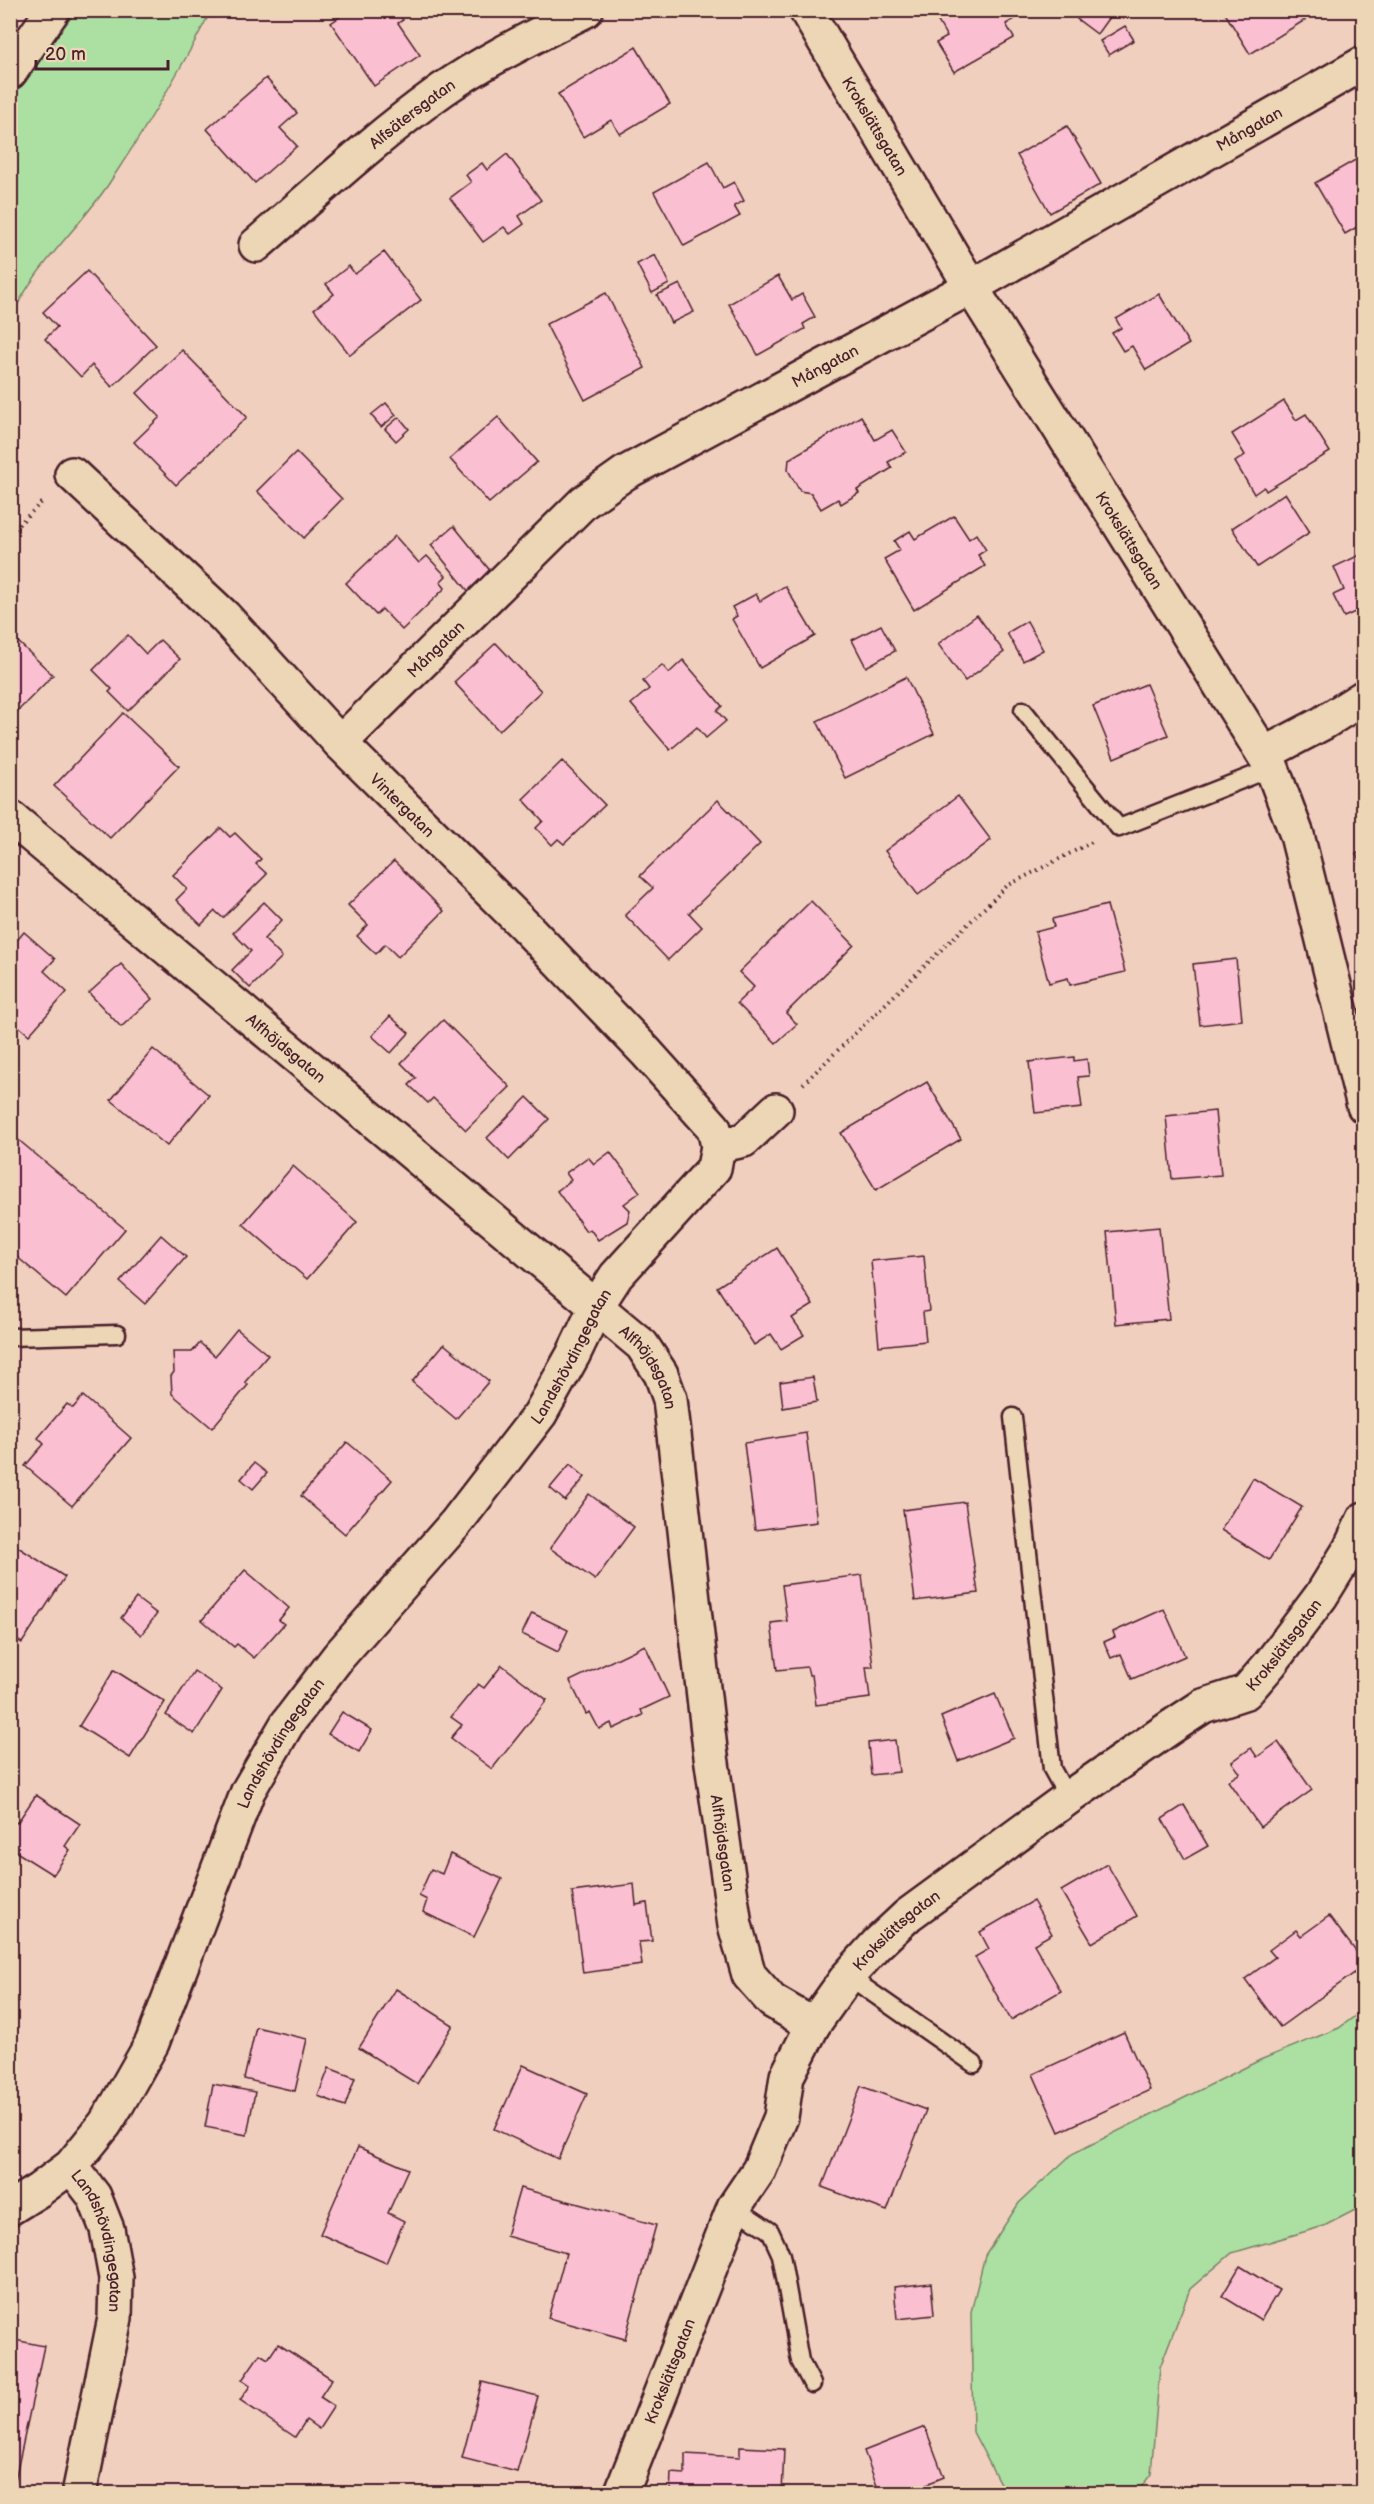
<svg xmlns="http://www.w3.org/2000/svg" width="1374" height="2504" font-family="'Balsamiq Sans',sans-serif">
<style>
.green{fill:#abe0a2;stroke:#7a8066;stroke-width:1.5}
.building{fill:#fac0d2;stroke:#4a1f2b;stroke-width:1.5}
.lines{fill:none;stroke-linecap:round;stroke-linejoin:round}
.service-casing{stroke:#4a1f2b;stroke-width:21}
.minor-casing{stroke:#4a1f2b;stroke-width:38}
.path{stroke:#4a1f2b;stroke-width:4;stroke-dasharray:1.5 4.5;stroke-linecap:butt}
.service{stroke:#ecd6b5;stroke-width:16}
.minor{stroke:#ecd6b5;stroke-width:33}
.labels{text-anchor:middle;stroke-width:6;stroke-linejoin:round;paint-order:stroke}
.street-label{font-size:16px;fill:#4a1f2b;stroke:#ecd6b5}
</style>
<rect width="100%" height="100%" fill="#f0cfbe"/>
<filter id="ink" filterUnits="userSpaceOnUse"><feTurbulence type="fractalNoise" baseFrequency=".0167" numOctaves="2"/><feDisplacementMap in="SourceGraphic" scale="12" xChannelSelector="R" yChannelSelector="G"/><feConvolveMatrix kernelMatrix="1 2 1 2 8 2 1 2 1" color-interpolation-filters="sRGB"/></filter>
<g filter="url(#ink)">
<g class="green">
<path d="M 76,11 L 211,11 C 181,69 145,130 108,185 C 77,231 32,268 11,319 L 10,97 Z"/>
<path d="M 1363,2010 L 1363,2206 L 1324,2226 L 1232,2253 L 1190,2289 L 1160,2367 L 1151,2474 L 1137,2493 L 1005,2493 L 973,2432 L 971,2312 L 985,2255 L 1019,2203 L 1072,2154 L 1260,2060 L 1339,2028 Z"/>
</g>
<g class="building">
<path d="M 350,10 L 397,10 L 403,20 L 398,23 L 420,55 L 374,86 L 331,23 Z"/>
<path d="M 1023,10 L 1025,13 L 1006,24 L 1014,38 L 954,72 L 936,43 L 947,37 L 932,11 Z"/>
<path d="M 1083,10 L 1109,10 L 1112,13 L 1097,34 L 1077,19 Z"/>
<path d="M 1223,10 L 1298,10 L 1305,20 L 1250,54 Z"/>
<path d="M 1125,26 L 1134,40 L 1109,55 L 1100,41 Z"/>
<path d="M 636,47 L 670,104 L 620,134 L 611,120 L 583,137 L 558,94 Z"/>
<path d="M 266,78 L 297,113 L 280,128 L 297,146 L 255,183 L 207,129 Z"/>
<path d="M 1067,126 L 1101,184 L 1050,213 L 1017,155 Z"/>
<path d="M 507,154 L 541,200 L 519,216 L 524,224 L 510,234 L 504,227 L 483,242 L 450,198 L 471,182 L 466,175 L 482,163 L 487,170 Z"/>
<path d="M 1364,155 L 1364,223 L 1345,234 L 1315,183 Z"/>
<path d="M 709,162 L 723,188 L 734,182 L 744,201 L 734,206 L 740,216 L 684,246 L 654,192 Z"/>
<path d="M 384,252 L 421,300 L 350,355 L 314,309 L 334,294 L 326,284 L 349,266 L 355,274 Z"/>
<path d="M 655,255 L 669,284 L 652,293 L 637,264 Z"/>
<path d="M 87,271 L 156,345 L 112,387 L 92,365 L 81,377 L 45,339 L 57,327 L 43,312 Z"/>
<path d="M 778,276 L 792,300 L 802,294 L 815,317 L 803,324 L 805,329 L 758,355 L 729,304 Z"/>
<path d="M 680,284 L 694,312 L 671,323 L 657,295 Z"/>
<path d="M 606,293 L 645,368 L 585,400 L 546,324 Z"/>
<path d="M 1159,294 L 1189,344 L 1146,370 L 1132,346 L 1123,351 L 1112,333 L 1121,328 L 1116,319 Z"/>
<path d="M 182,350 L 247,417 L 176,485 L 134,442 L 160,417 L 137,393 Z"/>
<path d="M 1284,401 L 1296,420 L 1306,414 L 1330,452 L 1266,491 L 1264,487 L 1254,494 L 1235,462 L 1245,455 L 1232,434 Z"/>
<path d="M 386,403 L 396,415 L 381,427 L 371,415 Z"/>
<path d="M 861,416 L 875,440 L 892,430 L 906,452 L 888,462 L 892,468 L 857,490 L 859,493 L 841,504 L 838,499 L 821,509 L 811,493 L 800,491 L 788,470 L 789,459 Z"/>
<path d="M 399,417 L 409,429 L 396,441 L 385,429 Z"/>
<path d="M 498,417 L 537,462 L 489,503 L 450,459 Z"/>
<path d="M 296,452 L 342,499 L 304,538 L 257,491 Z"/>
<path d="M 1285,493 L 1310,532 L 1257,567 L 1232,528 Z"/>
<path d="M 954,516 L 969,539 L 976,534 L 986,550 L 978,555 L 985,566 L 914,610 L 884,559 L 900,550 L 894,541 L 910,531 L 915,539 Z"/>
<path d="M 454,526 L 492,573 L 469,592 L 431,545 Z"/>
<path d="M 395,536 L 419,563 L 427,556 L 446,576 L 440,582 L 445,588 L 402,630 L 382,609 L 376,615 L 346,583 Z"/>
<path d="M 1364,553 L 1364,631 L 1355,612 L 1344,617 L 1333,595 L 1344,590 L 1334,567 Z"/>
<path d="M 785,586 L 815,636 L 760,668 L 732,619 L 737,616 L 732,607 L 756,594 L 760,601 Z"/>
<path d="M 977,615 L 1004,652 L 965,681 L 938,644 Z"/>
<path d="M 1027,621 L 1043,650 L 1023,661 L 1007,633 Z"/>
<path d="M 881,625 L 895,651 L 866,667 L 852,640 Z"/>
<path d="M 128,635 L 146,654 L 160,640 L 180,659 L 128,711 L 109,692 L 112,689 L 93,670 Z"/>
<path d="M 15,639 L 53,675 L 10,719 L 10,644 Z"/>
<path d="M 496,643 L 541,691 L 499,731 L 454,682 Z"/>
<path d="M 683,660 L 722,706 L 717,711 L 726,721 L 706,738 L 697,727 L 670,750 L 631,704 L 649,689 L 643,681 L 662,665 L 669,673 Z"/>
<path d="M 906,677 L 934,734 L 845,778 L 817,721 Z"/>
<path d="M 1146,684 L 1168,735 L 1114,758 L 1093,706 Z"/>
<path d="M 123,713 L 179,766 L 110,838 L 54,786 Z"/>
<path d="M 562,761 L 605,805 L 564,844 L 558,839 L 552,845 L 536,828 L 543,821 L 523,799 Z"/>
<path d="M 958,796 L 991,840 L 918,895 L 885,851 Z"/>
<path d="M 718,800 L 760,844 L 689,913 L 702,927 L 668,960 L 625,915 L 653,888 L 640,876 Z"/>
<path d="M 221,828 L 230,837 L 235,833 L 261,859 L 256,864 L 267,874 L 223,918 L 215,911 L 201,925 L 176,900 L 187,889 L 173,875 Z"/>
<path d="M 1364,850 L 1364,869 L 1356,854 Z"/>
<path d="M 394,861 L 444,911 L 398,957 L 385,944 L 376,954 L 357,936 L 368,925 L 348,905 Z"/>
<path d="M 811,901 L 854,945 L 786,1013 L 797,1024 L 776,1043 L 737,1003 L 754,987 L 739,972 Z"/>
<path d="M 264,902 L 282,920 L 264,939 L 282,957 L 250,988 L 232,970 L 251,951 L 233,933 Z"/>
<path d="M 1107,905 L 1125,972 L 1070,985 L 1068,978 L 1049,983 L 1035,932 L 1054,927 L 1052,919 Z"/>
<path d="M 24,932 L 55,959 L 44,971 L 67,992 L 29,1035 L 10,1019 L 10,943 L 13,945 Z"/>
<path d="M 1236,959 L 1242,1020 L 1200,1025 L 1193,964 Z"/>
<path d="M 121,964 L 152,999 L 121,1027 L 89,993 Z"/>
<path d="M 390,1016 L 409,1033 L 391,1053 L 372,1036 Z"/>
<path d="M 443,1020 L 510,1087 L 466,1130 L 433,1098 L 428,1103 L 409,1085 L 416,1078 L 401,1063 Z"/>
<path d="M 153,1049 L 209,1095 L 167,1146 L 111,1100 Z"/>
<path d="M 1074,1057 L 1074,1061 L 1087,1059 L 1089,1076 L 1078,1077 L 1082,1108 L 1035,1113 L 1029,1062 Z"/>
<path d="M 927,1082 L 961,1139 L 876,1190 L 841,1133 Z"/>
<path d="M 527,1097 L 549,1119 L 509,1160 L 487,1138 Z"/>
<path d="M 1215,1111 L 1221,1175 L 1172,1179 L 1166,1116 Z"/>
<path d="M 15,1137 L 125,1229 L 66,1298 L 10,1251 L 10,1142 Z"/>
<path d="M 610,1152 L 640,1192 L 624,1204 L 630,1210 L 627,1222 L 598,1240 L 590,1229 L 586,1231 L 557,1191 L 571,1180 L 566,1173 L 588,1157 L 594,1164 Z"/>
<path d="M 293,1166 L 357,1222 L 307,1279 L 243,1224 Z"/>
<path d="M 1159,1227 L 1169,1319 L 1116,1324 L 1107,1232 Z"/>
<path d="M 161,1235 L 186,1257 L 145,1304 L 120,1282 Z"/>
<path d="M 777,1248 L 813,1305 L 792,1318 L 804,1335 L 781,1349 L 771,1334 L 754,1345 L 717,1287 Z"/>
<path d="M 924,1256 L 929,1311 L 923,1312 L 926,1341 L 879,1346 L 871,1261 Z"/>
<path d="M 237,1329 L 268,1355 L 245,1382 L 248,1385 L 212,1428 L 172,1394 L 171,1376 L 174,1372 L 173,1352 L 192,1352 L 200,1343 L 215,1356 Z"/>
<path d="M 444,1344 L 489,1381 L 456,1419 L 412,1382 Z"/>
<path d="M 813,1377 L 817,1402 L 783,1408 L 780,1382 Z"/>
<path d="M 83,1396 L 131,1438 L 72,1506 L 25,1466 L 44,1444 L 38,1438 L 67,1404 L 73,1408 Z"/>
<path d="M 806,1433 L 817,1522 L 755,1530 L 744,1443 Z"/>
<path d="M 347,1442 L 392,1480 L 345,1534 L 301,1496 Z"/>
<path d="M 254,1463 L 267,1473 L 253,1489 L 241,1479 Z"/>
<path d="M 570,1464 L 585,1477 L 565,1501 L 550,1488 Z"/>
<path d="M 1253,1478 L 1302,1507 L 1269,1560 L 1221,1530 Z"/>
<path d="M 589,1494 L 634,1527 L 595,1580 L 550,1548 Z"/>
<path d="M 965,1502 L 978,1593 L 915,1601 L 903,1510 Z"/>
<path d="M 10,1542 L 65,1577 L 22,1643 L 10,1636 Z"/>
<path d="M 245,1570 L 289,1608 L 279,1620 L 284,1624 L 254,1658 L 237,1644 L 234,1647 L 202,1620 Z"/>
<path d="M 862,1575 L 873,1667 L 866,1667 L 870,1698 L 816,1705 L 812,1675 L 809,1675 L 807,1667 L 777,1670 L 771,1623 L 787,1621 L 782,1585 Z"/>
<path d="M 136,1598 L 157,1614 L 141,1635 L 121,1618 Z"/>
<path d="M 1164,1609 L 1185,1656 L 1132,1679 L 1121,1654 L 1111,1658 L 1104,1642 L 1115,1637 L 1113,1632 Z"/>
<path d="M 532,1613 L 568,1630 L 558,1652 L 522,1634 Z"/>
<path d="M 645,1645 L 669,1697 L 641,1710 L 643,1715 L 613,1729 L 611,1723 L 599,1729 L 590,1712 L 586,1714 L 570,1681 Z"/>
<path d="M 502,1665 L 547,1700 L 492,1769 L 451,1738 L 462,1725 L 451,1717 L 478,1684 L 484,1688 Z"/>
<path d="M 114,1670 L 165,1702 L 130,1758 L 79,1726 Z"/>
<path d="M 194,1671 L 222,1690 L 194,1734 L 166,1715 Z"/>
<path d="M 995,1694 L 1014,1738 L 958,1761 L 941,1717 Z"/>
<path d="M 342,1712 L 372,1730 L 359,1752 L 328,1734 Z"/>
<path d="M 895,1740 L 899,1772 L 871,1775 L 868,1743 Z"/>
<path d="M 1278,1742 L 1312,1790 L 1260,1827 L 1228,1781 L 1240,1773 L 1232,1762 L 1251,1748 L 1257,1757 Z"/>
<path d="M 36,1795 L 80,1824 L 65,1846 L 70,1850 L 53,1875 L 10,1848 L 10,1819 L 17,1823 Z"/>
<path d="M 1184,1805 L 1208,1846 L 1185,1859 L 1162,1819 Z"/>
<path d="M 450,1854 L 502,1879 L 474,1937 L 423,1912 L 427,1900 L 419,1896 L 431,1869 L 442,1874 Z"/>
<path d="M 1107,1864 L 1137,1916 L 1092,1943 L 1061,1891 Z"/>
<path d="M 634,1884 L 636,1905 L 647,1903 L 652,1941 L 639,1942 L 642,1965 L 583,1973 L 572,1892 Z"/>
<path d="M 1033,1901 L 1052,1934 L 1034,1944 L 1061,1991 L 1011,2020 L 975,1957 L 989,1949 L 980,1932 Z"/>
<path d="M 1329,1916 L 1364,1962 L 1364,1966 L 1280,2027 L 1245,1979 L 1275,1957 L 1269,1950 L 1296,1930 L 1301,1936 Z"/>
<path d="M 10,1936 L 16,1939 L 10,1949 Z"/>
<path d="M 396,1989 L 453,2025 L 417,2084 L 359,2048 Z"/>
<path d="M 256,2027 L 307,2039 L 295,2091 L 244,2079 Z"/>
<path d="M 1124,2032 L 1150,2090 L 1059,2132 L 1033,2074 Z"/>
<path d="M 523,2065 L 587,2094 L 558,2159 L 494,2129 Z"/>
<path d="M 329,2068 L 355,2078 L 345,2106 L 318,2096 Z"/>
<path d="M 213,2084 L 255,2092 L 247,2135 L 205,2127 Z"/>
<path d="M 861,2086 L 926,2110 L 887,2211 L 822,2187 Z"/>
<path d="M 358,2147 L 408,2169 L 388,2213 L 404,2221 L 386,2263 L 320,2234 Z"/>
<path d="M 520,2188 L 656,2225 L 625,2339 L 548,2318 L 566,2253 L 506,2236 Z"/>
<path d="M 1240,2266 L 1279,2290 L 1261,2320 L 1222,2296 Z"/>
<path d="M 931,2283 L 934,2315 L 897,2319 L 894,2287 Z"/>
<path d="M 10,2339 L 44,2346 L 12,2494 L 10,2494 Z"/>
<path d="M 278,2344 L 332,2379 L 320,2397 L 334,2406 L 319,2429 L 306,2420 L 295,2437 L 240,2400 L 250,2386 L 242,2380 L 260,2354 L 268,2359 Z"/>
<path d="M 482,2382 L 538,2396 L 517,2472 L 462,2458 Z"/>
<path d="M 925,2427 L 944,2477 L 902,2494 L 880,2494 L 864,2451 Z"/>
<path d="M 740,2447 L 784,2449 L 782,2494 L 670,2494 L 671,2473 L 685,2474 L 685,2454 L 740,2457 Z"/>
<path d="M 247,2487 L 276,2494 L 246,2494 Z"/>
</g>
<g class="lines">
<g class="service-casing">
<g id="service">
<path d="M 1023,710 L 1119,828 L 1272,768"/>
<path d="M 10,1337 L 117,1334"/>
<path d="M 1013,1417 L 1052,1769 L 1068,1798"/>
<path d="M 848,1976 L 974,2064"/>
<path d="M 734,2207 L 770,2231 L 781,2255 L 800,2361 L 812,2384"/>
</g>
</g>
<g class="minor-casing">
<g id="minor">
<path id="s1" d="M 806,10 L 971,287 L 1272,768 L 1297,835 L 1364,1106"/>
<path d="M 10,72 L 53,10"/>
<path id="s2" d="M 256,245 C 317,192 376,137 442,90 C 487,59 537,35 586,10"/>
<path id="s3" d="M 72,474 L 224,616 L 340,743 L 525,926 L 646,1052 L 714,1128 L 718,1146"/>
<path id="s4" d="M 340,743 L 584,502 L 625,473 L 971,287 L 1364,63"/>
<path d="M 1264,754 L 1323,723 L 1364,697"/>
<path id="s5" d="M 10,817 L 642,1345 L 661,1374 L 670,1399 L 710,1749 L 735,1925 L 749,1975 L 772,2001 L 813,2025"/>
<path id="s6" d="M 71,2166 L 94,2196 L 107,2229 L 116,2278 L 115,2318 L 79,2494"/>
<path id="s7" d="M 10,2208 L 39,2190 L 71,2166 L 105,2124 L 118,2103 L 152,2043 L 248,1791 L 287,1724 L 338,1657 L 455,1524 L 540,1414 L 573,1355 L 596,1307 L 616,1276 L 714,1168 L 718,1146 L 744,1140 L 776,1110"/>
<path id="s8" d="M 621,2494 L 734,2207 L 759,2170 L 781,2117 L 787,2076 L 813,2025 L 848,1976 L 877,1944 L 908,1915 L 1068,1798 L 1171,1727 L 1203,1706 L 1246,1692 L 1270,1664 L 1321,1596 L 1350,1549 L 1364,1519"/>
</g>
</g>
<g class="path">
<path d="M 10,533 L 43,501"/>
<path d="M 803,1084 L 1007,886 L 1092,842"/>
</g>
<use href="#service" class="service"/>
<use href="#minor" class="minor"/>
</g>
</g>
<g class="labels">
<g class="street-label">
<text dy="6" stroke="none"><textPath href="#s2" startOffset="204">Alfsätersgatan</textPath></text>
<text dy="6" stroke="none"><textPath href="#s1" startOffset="135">Krokslättsgatan</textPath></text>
<text dy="6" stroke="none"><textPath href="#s4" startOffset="1106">Mångatan</textPath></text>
<text dy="6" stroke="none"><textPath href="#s4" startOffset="620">Mångatan</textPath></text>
<text dy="6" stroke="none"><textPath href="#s1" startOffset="621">Krokslättsgatan</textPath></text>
<text dy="6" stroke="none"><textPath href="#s4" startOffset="134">Mångatan</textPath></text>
<text dy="6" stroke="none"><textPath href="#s3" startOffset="468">Vintergatan</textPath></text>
<text dy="6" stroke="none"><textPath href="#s5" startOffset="360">Alfhöjdsgatan</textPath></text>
<text dy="6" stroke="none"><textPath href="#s7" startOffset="1035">Landshövdingegatan</textPath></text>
<text dy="6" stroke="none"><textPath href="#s5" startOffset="846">Alfhöjdsgatan</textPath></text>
<text dy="6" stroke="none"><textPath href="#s8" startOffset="1122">Krokslättsgatan</textPath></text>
<text dy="6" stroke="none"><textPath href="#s7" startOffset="549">Landshövdingegatan</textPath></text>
<text dy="6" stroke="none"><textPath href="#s5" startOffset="1332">Alfhöjdsgatan</textPath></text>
<text dy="6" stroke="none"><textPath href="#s8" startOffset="636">Krokslättsgatan</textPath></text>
<text dy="6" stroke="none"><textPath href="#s6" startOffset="82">Landshövdingegatan</textPath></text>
<text dy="6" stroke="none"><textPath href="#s8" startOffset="132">Krokslättsgatan</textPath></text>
</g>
</g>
<rect width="1374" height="2504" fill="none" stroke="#ecd6b5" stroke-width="36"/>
<rect x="18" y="18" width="1338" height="2468" fill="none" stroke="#4a1f2b" stroke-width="2" filter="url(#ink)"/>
<path d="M36 60v9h132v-9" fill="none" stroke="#4a1f2b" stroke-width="3"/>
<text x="45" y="60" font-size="18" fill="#4a1f2b" stroke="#ecd6b5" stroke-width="4.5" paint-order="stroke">20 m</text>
</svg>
